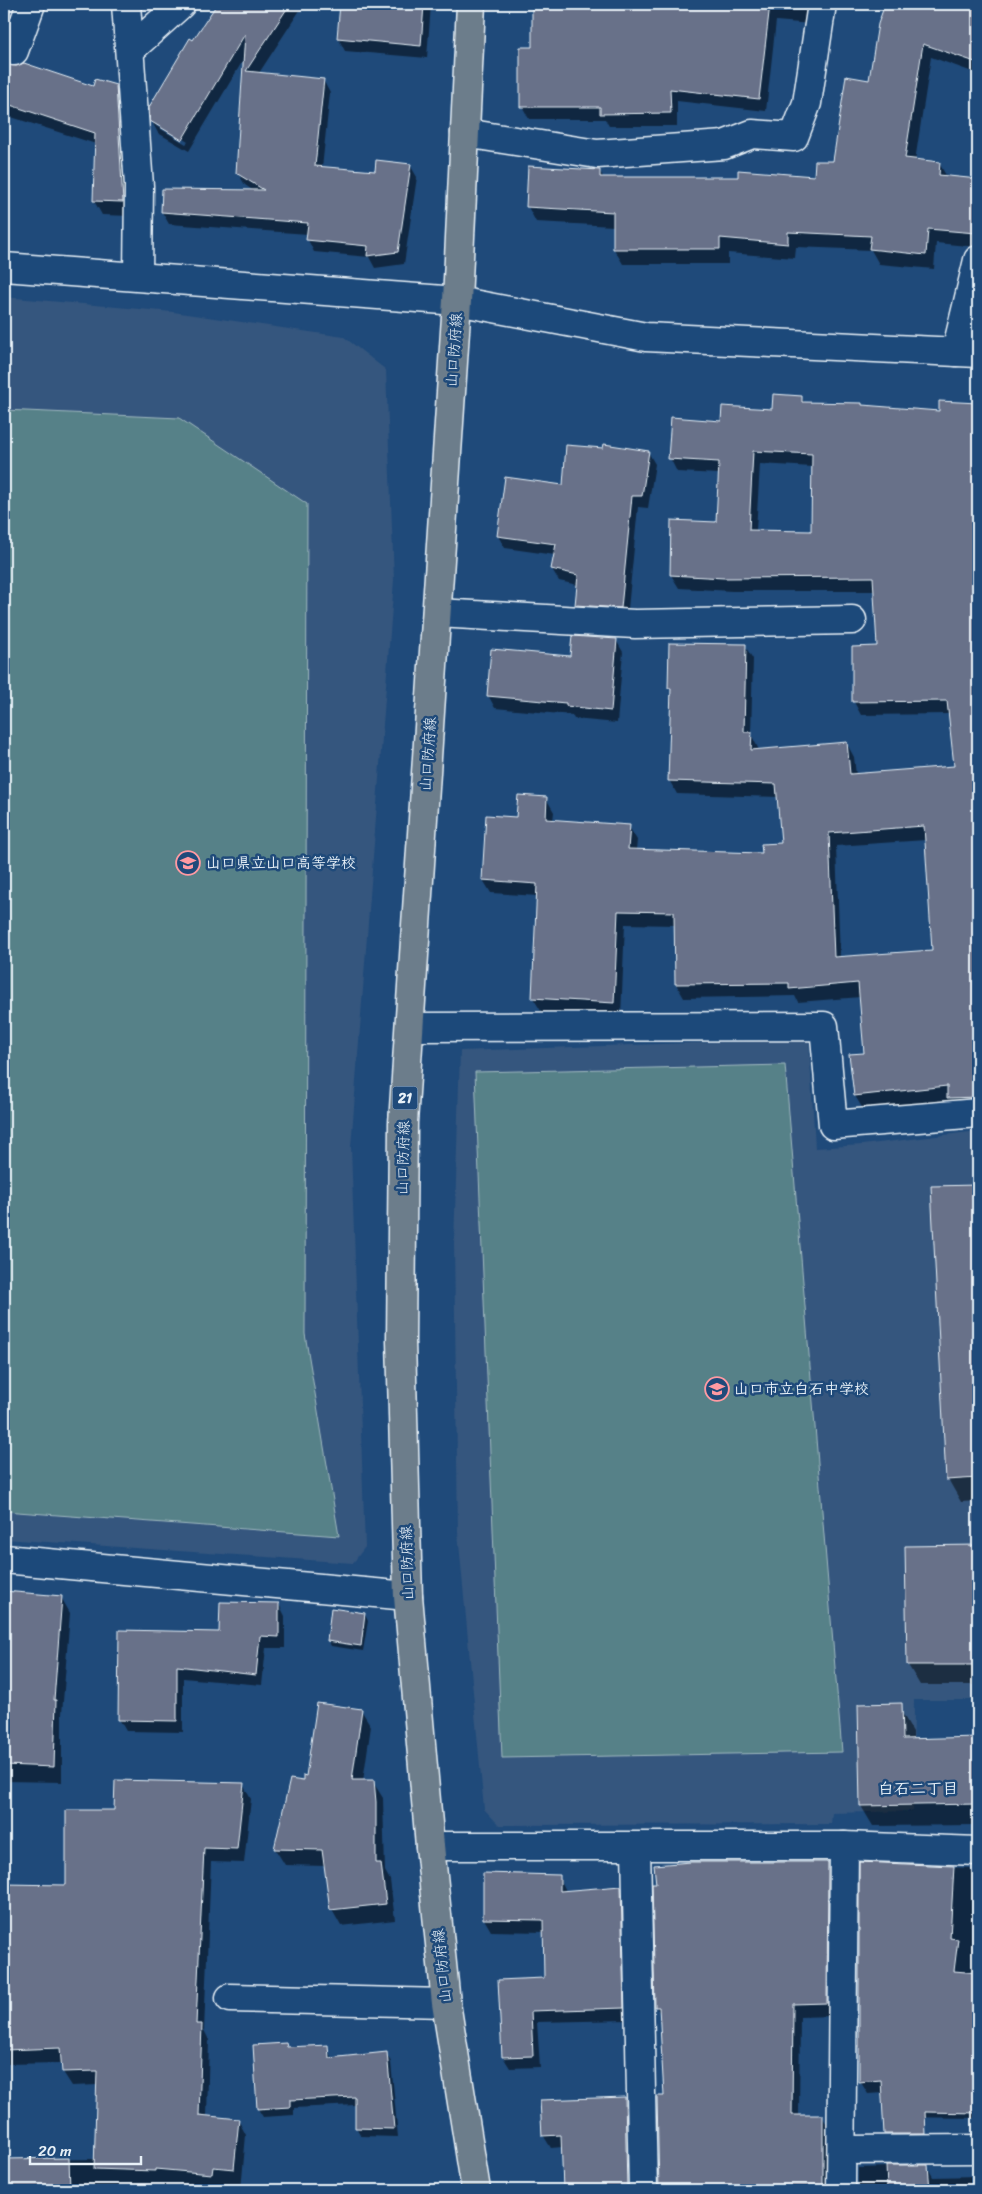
<svg xmlns="http://www.w3.org/2000/svg" width="982" height="2194" font-family="Sriracha,'Klee One',sans-serif">
<style>
.built{fill:#35567e}
.green{fill:#578188;stroke:#a0b9c0}
.shadow{fill:#0007;fill-rule:evenodd}
.building{fill:#687189;stroke:#e8f1f8;fill-rule:evenodd}
.lines{fill:none;stroke-linecap:round;stroke-linejoin:round}
.minor-casing{stroke:#e8f1f8;stroke-width:31}
.major-casing{stroke:#e8f1f8;stroke-width:31}
.minor{stroke:#1f4a7a;stroke-width:28}
.major{stroke:#6c7d8b;stroke-width:28}
.labels{text-anchor:middle;stroke-width:5;stroke-linejoin:round;paint-order:stroke}
.shield{fill:#1f4a7a;stroke:#acbfd2;stroke-width:1}
.shield-label{font-size:14px;font-weight:bold;fill:#e8f1f8}
.street-label{font-size:15px;fill:#e8f1f8;stroke:#1f4a7a}
.poi-label{font-size:15px;font-weight:bold;fill:#e8f1f8;stroke:#1f4a7a;text-anchor:start}
.neighbourhood-label{font-size:16px;font-weight:bold;fill:#e8f1f8;stroke:#1f4a7a}
</style>
<rect width="100%" height="100%" fill="#1f4a7a"/>
<filter id="ink" filterUnits="userSpaceOnUse"><feTurbulence type="fractalNoise" baseFrequency=".02" numOctaves="2"/><feDisplacementMap in="SourceGraphic" scale="10" xChannelSelector="R" yChannelSelector="G"/><feConvolveMatrix kernelMatrix="1 2 1 2 8 2 1 2 1" color-interpolation-filters="sRGB"/></filter>
<g filter="url(#ink)">
<g class="built">
<path d="M 4,297 L 173,312 L 344,337 L 386,370 L 394,580 L 351,1147 L 365,1547 L 353,1563 L 4,1539 Z"/>
<path d="M 809,1039 L 815,1148 L 862,1145 L 978,1131 L 978,1700 L 914,1700 L 913,1811 L 832,1813 L 831,1824 L 499,1825 L 484,1809 L 458,1533 L 454,1244 L 460,1051 Z"/>
</g>
<g class="green">
<path d="M 4,410 L 179,418 L 307,504 L 305,1334 L 339,1536 L 4,1511 Z"/>
<path d="M 785,1065 L 842,1752 L 502,1758 L 475,1072 Z"/>
</g>
<g class="shadow">
<path d="M 4,4 L 12,17 L 4,39 Z"/>
<path d="M 218,4 L 304,4 L 259,73 L 323,80 L 330,93 L 322,168 L 376,173 L 410,165 L 417,177 L 404,264 L 375,268 L 369,257 L 314,252 L 308,240 L 308,234 L 169,224 L 162,212 L 254,191 L 245,185 L 238,173 L 245,57 L 189,151 L 158,133 L 151,120 L 194,42 ZM 156,123 L 188,142 L 186,144 L 156,126 Z"/>
<path d="M 341,4 L 431,4 L 427,58 L 345,51 L 338,38 Z"/>
<path d="M 533,4 L 813,4 L 811,24 L 776,21 L 766,111 L 677,101 L 677,126 L 609,126 L 605,119 L 529,119 L 522,106 L 533,49 Z"/>
<path d="M 888,4 L 978,4 L 978,74 L 931,57 L 915,161 L 939,163 L 947,177 L 978,180 L 978,247 L 936,243 L 934,269 L 879,264 L 871,250 L 796,247 L 795,258 L 728,253 L 728,264 L 623,264 L 614,249 L 614,226 L 536,222 L 528,207 L 600,171 L 604,179 L 816,178 L 834,163 L 870,82 L 877,35 Z"/>
<path d="M 4,64 L 9,67 L 94,87 L 115,86 L 124,100 L 131,216 L 102,215 L 94,201 L 96,144 L 8,116 L 4,111 Z"/>
<path d="M 801,397 L 805,403 L 862,404 L 863,406 L 940,412 L 940,402 L 978,404 L 978,1110 L 956,1111 L 950,1100 L 863,1109 L 855,1096 L 866,1054 L 861,997 L 798,1002 L 795,996 L 684,998 L 676,984 L 675,925 L 625,924 L 621,1016 L 541,1011 L 533,998 L 538,896 L 491,893 L 483,880 L 517,818 L 546,798 L 554,812 L 553,821 L 629,827 L 637,840 L 636,851 L 763,854 L 782,844 L 779,797 L 677,794 L 669,780 L 672,691 L 670,688 L 745,646 L 753,659 L 751,734 L 759,750 L 847,744 L 854,757 L 856,775 L 955,768 L 950,714 L 861,715 L 854,702 L 879,648 L 875,591 L 732,591 L 679,588 L 671,575 L 717,523 L 720,474 L 677,472 L 670,458 L 722,422 L 773,410 ZM 760,464 L 813,467 L 812,532 L 756,531 ZM 926,840 L 933,951 L 840,958 L 836,846 Z"/>
<path d="M 648,452 L 655,464 L 648,508 L 638,507 L 627,619 L 583,617 L 576,605 L 578,585 L 559,581 L 552,569 L 555,555 L 505,548 L 498,536 L 565,486 Z"/>
<path d="M 616,640 L 623,652 L 617,723 L 574,719 L 572,715 L 495,708 L 488,695 Z"/>
<path d="M 978,1186 L 978,1501 L 961,1502 L 948,1479 L 932,1188 Z"/>
<path d="M 907,1547 L 978,1547 L 978,1685 L 920,1685 L 908,1665 Z"/>
<path d="M 4,1592 L 61,1597 L 70,1613 L 62,1714 L 62,1782 L 4,1781 Z"/>
<path d="M 279,1604 L 285,1616 L 285,1648 L 266,1648 L 262,1685 L 183,1678 L 183,1732 L 126,1731 L 119,1719 L 120,1631 L 221,1633 Z"/>
<path d="M 365,1615 L 368,1621 L 363,1651 L 331,1646 L 328,1640 Z"/>
<path d="M 361,1710 L 371,1726 L 363,1781 L 373,1782 L 383,1798 L 385,1871 L 390,1880 L 395,1920 L 341,1926 L 332,1910 L 326,1866 L 285,1865 L 275,1849 L 304,1782 Z"/>
<path d="M 901,1711 L 913,1732 L 913,1740 L 978,1738 L 978,1825 L 873,1826 L 861,1806 Z"/>
<path d="M 243,1785 L 251,1799 L 244,1863 L 211,1862 L 204,2030 L 209,2040 L 207,2117 L 238,2120 L 246,2135 L 241,2190 L 4,2190 L 4,2160 L 95,2159 L 98,2085 L 72,2086 L 63,2072 L 63,2063 L 4,2064 L 4,1885 L 67,1886 L 115,1812 Z"/>
<path d="M 828,1863 L 835,1876 L 834,2016 L 800,2017 L 799,2116 L 822,2116 L 830,2130 L 830,2190 L 660,2190 L 658,2097 L 666,2097 L 661,2015 L 656,2007 L 654,1886 Z"/>
<path d="M 861,1864 L 970,1868 L 974,1876 L 978,1876 L 978,2118 L 891,2117 L 883,2093 L 868,2094 L 860,2081 Z"/>
<path d="M 559,1876 L 566,1891 L 620,1888 L 627,1900 L 630,2020 L 537,2022 L 540,2067 L 510,2068 L 503,2057 L 545,1979 L 545,1932 L 491,1931 L 484,1919 Z"/>
<path d="M 286,2044 L 288,2049 L 327,2047 L 332,2059 L 386,2053 L 391,2062 L 398,2137 L 361,2136 L 356,2127 L 356,2105 L 294,2108 L 294,2115 L 263,2117 L 258,2109 Z"/>
<path d="M 625,2098 L 632,2111 L 634,2190 L 565,2190 L 562,2147 L 551,2148 L 543,2135 Z"/>
<path d="M 927,2166 L 933,2177 L 978,2176 L 978,2190 L 858,2190 L 858,2168 Z"/>
</g>
<g class="building">
<path d="M 217,4 L 290,4 L 246,71 L 324,79 L 315,166 L 375,171 L 376,160 L 411,164 L 398,252 L 367,256 L 368,246 L 306,240 L 308,223 L 161,212 L 162,189 L 264,190 L 236,173 L 245,34 L 182,140 L 150,121 L 149,107 L 190,38 L 193,40 Z"/>
<path d="M 340,4 L 424,4 L 421,46 L 337,38 Z"/>
<path d="M 532,4 L 770,4 L 759,99 L 670,89 L 671,113 L 600,114 L 600,107 L 520,107 L 520,47 L 532,47 Z"/>
<path d="M 885,4 L 978,4 L 978,63 L 923,44 L 905,158 L 940,162 L 939,175 L 978,179 L 976,233 L 928,229 L 926,255 L 869,249 L 871,236 L 788,232 L 788,244 L 720,238 L 720,249 L 613,249 L 613,212 L 526,207 L 528,166 L 600,170 L 600,177 L 738,177 L 738,170 L 814,176 L 815,161 L 833,161 L 846,76 L 869,80 L 878,24 Z"/>
<path d="M 4,62 L 16,66 L 24,63 L 93,86 L 95,79 L 116,85 L 123,202 L 93,201 L 95,133 L 4,103 Z"/>
<path d="M 773,394 L 802,396 L 802,402 L 862,403 L 862,405 L 939,411 L 939,401 L 978,403 L 978,1097 L 947,1098 L 947,1086 L 854,1096 L 849,1054 L 864,1053 L 858,983 L 789,989 L 789,983 L 675,984 L 674,912 L 618,911 L 614,1003 L 532,998 L 537,884 L 482,880 L 486,815 L 516,817 L 518,795 L 547,797 L 546,819 L 630,825 L 628,849 L 762,853 L 761,844 L 781,843 L 776,784 L 668,781 L 671,688 L 668,688 L 669,643 L 746,644 L 744,732 L 752,732 L 751,750 L 847,742 L 850,774 L 954,766 L 947,701 L 852,702 L 852,647 L 877,646 L 873,577 L 724,578 L 670,575 L 671,520 L 716,522 L 719,462 L 668,459 L 671,417 L 721,421 L 722,406 L 772,409 ZM 753,451 L 812,454 L 811,531 L 749,530 ZM 924,826 L 932,950 L 834,957 L 829,833 Z"/>
<path d="M 604,444 L 649,451 L 642,496 L 632,496 L 621,608 L 575,605 L 578,575 L 551,569 L 556,544 L 497,536 L 505,477 L 563,485 L 566,445 L 603,448 Z"/>
<path d="M 572,636 L 617,639 L 611,711 L 566,706 L 566,703 L 487,696 L 491,649 L 570,656 Z"/>
<path d="M 978,1185 L 978,1478 L 946,1480 L 931,1186 Z"/>
<path d="M 978,1545 L 978,1665 L 907,1665 L 905,1546 Z"/>
<path d="M 4,1591 L 62,1596 L 54,1700 L 56,1700 L 54,1767 L 4,1765 Z"/>
<path d="M 220,1602 L 279,1603 L 279,1637 L 260,1636 L 256,1675 L 177,1666 L 177,1721 L 118,1720 L 119,1630 L 219,1632 Z"/>
<path d="M 331,1608 L 365,1613 L 361,1646 L 327,1641 Z"/>
<path d="M 317,1703 L 362,1709 L 352,1780 L 374,1780 L 376,1802 L 376,1863 L 381,1863 L 386,1904 L 330,1910 L 322,1850 L 274,1849 L 290,1779 L 303,1781 L 303,1775 L 306,1776 Z"/>
<path d="M 902,1703 L 903,1739 L 978,1737 L 978,1804 L 860,1806 L 858,1704 Z"/>
<path d="M 115,1780 L 244,1783 L 237,1849 L 204,1848 L 196,2024 L 202,2024 L 199,2115 L 239,2119 L 234,2169 L 213,2167 L 212,2174 L 155,2169 L 155,2171 L 94,2169 L 97,2071 L 62,2072 L 60,2048 L 4,2050 L 4,1884 L 66,1885 L 66,1810 L 114,1810 Z"/>
<path d="M 691,1862 L 828,1862 L 827,2003 L 793,2004 L 792,2115 L 823,2115 L 823,2186 L 659,2190 L 657,2096 L 664,2096 L 659,2007 L 655,2007 L 652,1884 L 656,1884 L 654,1865 Z"/>
<path d="M 859,1862 L 954,1866 L 950,1938 L 958,1939 L 954,1971 L 978,1973 L 978,2113 L 925,2112 L 926,2134 L 884,2134 L 881,2080 L 859,2082 Z"/>
<path d="M 483,1873 L 560,1875 L 560,1891 L 621,1886 L 624,2008 L 531,2011 L 533,2056 L 502,2057 L 498,1980 L 544,1978 L 543,1920 L 483,1919 Z"/>
<path d="M 286,2043 L 287,2047 L 328,2045 L 329,2058 L 387,2052 L 394,2129 L 355,2128 L 355,2097 L 290,2100 L 290,2107 L 257,2109 L 253,2045 Z"/>
<path d="M 625,2097 L 627,2190 L 563,2190 L 561,2135 L 542,2136 L 540,2100 Z"/>
<path d="M 69,2158 L 70,2190 L 4,2190 L 4,2159 Z"/>
<path d="M 886,2165 L 928,2165 L 930,2190 L 887,2190 Z"/>
</g>
<g class="lines">
<g class="minor-casing">
<g id="minor">
<path d="M 126,4 L 139,186 L 138,276"/>
<path d="M 131,49 L 181,4"/>
<path d="M 14,51 L 31,4"/>
<path d="M 465,133 L 597,154 L 724,145 L 752,134 L 794,137 L 807,103 L 822,4"/>
<path d="M 4,267 L 457,301 L 646,337 L 978,353"/>
<path d="M 956,352 L 978,260"/>
<path d="M 437,613 L 635,624 L 852,620"/>
<path d="M 410,1027 L 824,1026 L 833,1125 L 978,1113"/>
<path d="M 4,1559 L 408,1596"/>
<path d="M 430,1846 L 844,1846 L 978,1851"/>
<path d="M 636,1847 L 643,2190"/>
<path d="M 230,1998 L 446,2003"/>
<path d="M 843,2150 L 978,2149"/>
<path d="M 841,2190 L 844,1846"/>
</g>
</g>
<g class="major-casing">
<path id="major" d="M 471,4 L 457,301 L 403,1123 L 401,1341 L 408,1596 L 430,1846 L 446,2003 L 476,2190"/>
</g>
<use href="#minor" class="minor"/>
<use href="#major" class="major"/>
</g>
</g>
<defs>
<g id="school-ring" transform="scale(1.25)"><circle r="9.5" fill="#1f4a7a" stroke="#ff9aa2" stroke-width="1.5"/><path d="M0-5L7-2L0 1L-7-2ZM-4 1L0 2.5L4 1V4Q0 6-4 4Z" fill="#ff9aa2"/></g>
</defs>
<g fill-rule="evenodd">
<use href="#school-ring" x="188" y="863"/>
<use href="#school-ring" x="717" y="1389"/>
</g>
<g class="labels">
<rect class="shield" x="392.5" y="1086.5" width="25" height="23" rx="4"/>
<g class="shield-label">
<text x="405" y="1103">21</text>
</g>
<g class="street-label">
<text transform="translate(454 350) rotate(-86)" y="5">山口防府線</text>
<text transform="translate(428 754) rotate(-86)" y="5">山口防府線</text>
<text transform="translate(403 1158) rotate(-89)" y="5">山口防府線</text>
<text transform="translate(407 1563) rotate(-92)" y="5">山口防府線</text>
<text transform="translate(442 1966) rotate(-96)" y="5">山口防府線</text>
</g>
<g class="poi-label">
<text x="206" y="868">山口県立山口高等学校</text>
<text x="734" y="1394">山口市立白石中学校</text>
</g>
<g class="neighbourhood-label">
<text x="918" y="1794">白石二丁目</text>
</g>
</g>
<rect width="982" height="2194" fill="none" stroke="#1f4a7a" stroke-width="20"/>
<rect x="10" y="10" width="962" height="2174" fill="none" stroke="#e8f1f8" stroke-width="2" filter="url(#ink)"/>
<path d="M30 2156v8h111v-8" fill="none" stroke="#e8f1f8" stroke-width="2.5"/>
<text x="38" y="2156" font-size="15" fill="#e8f1f8" stroke="#1f4a7a" stroke-width="4" paint-order="stroke">20 m</text>
</svg>
